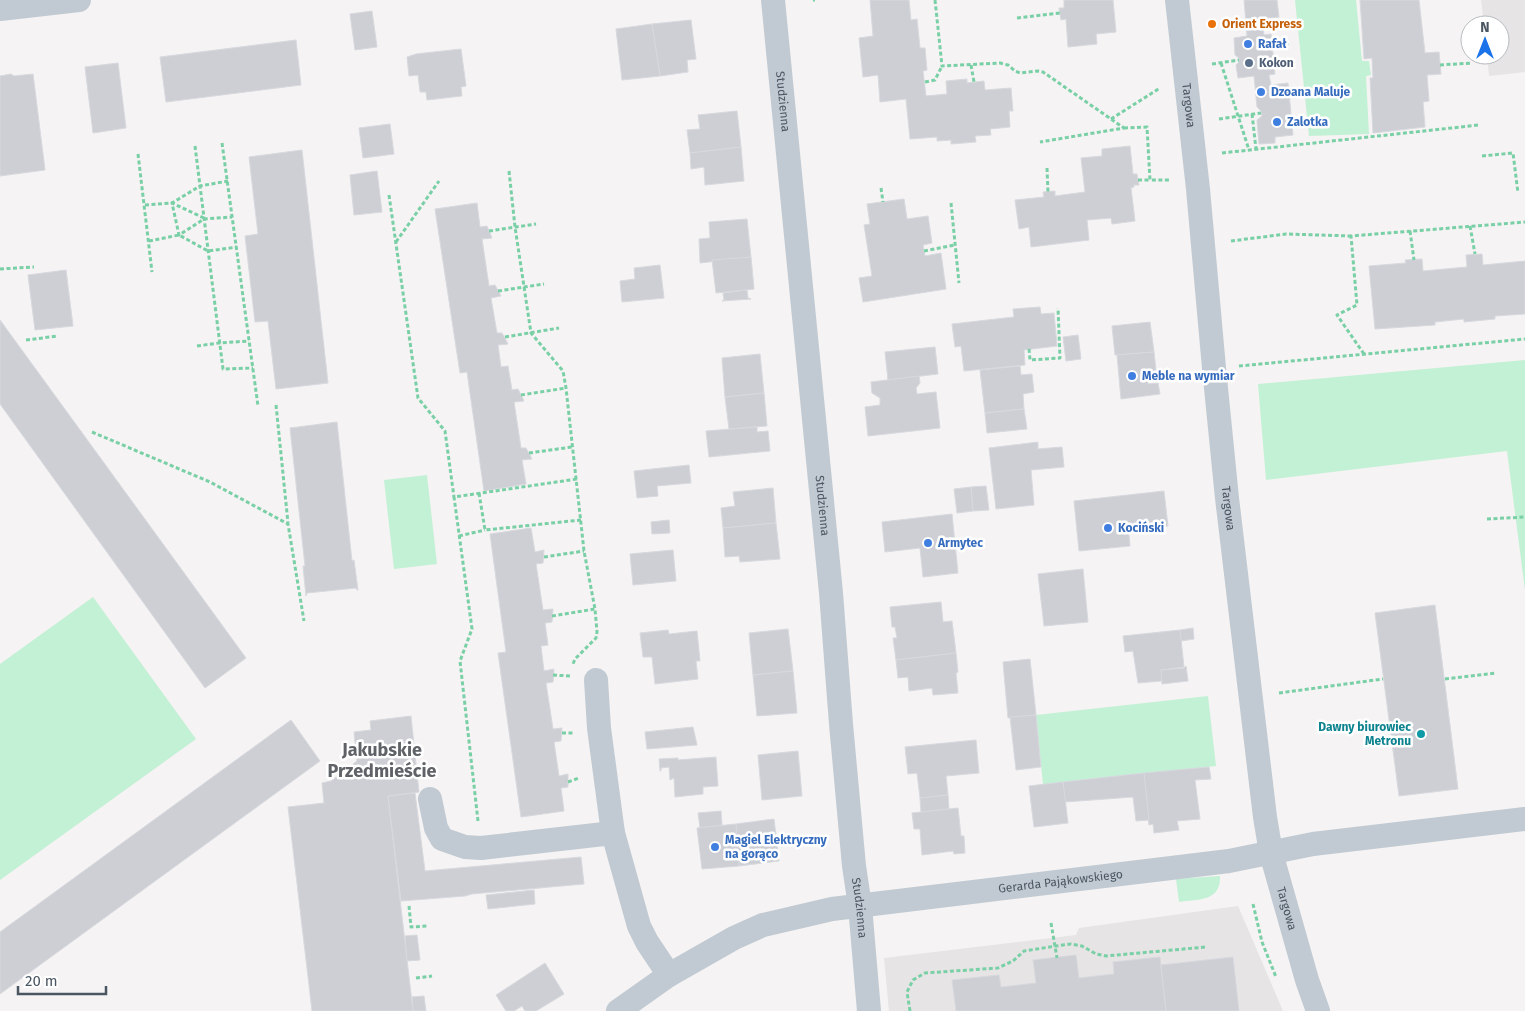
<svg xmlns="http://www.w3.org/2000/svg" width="1525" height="1011" font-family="'Fira Sans',sans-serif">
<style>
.education{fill:#e6e4e5}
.green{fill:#c3f1d5}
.building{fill:#cdcfd5;stroke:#d7d9de}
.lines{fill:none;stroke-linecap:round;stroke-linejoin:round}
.path{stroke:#7ad0a6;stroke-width:3;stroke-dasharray:4 2.5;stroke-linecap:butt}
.street{stroke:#c1cad2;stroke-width:24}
.food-dot{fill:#e8710a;stroke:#fff;stroke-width:2}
.shop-dot{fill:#3f7fe0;stroke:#fff;stroke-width:2}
.service-dot{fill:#5c6f8a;stroke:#fff;stroke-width:2}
.culture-dot{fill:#0f9aa8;stroke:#fff;stroke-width:2}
.labels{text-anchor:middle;stroke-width:5;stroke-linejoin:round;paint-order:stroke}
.food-label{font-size:12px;font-weight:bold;fill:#c56008;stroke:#fff;text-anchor:start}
.shop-label{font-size:12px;font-weight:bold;fill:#366cbe;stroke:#fff;text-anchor:start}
.service-label{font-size:12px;font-weight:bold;fill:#4e5e75;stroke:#fff;text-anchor:start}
.street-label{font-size:12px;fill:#4a5661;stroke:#fff}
.culture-label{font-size:12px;font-weight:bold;fill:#0d838f;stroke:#fff;text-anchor:end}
.district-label{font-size:18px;font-weight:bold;fill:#5f6368;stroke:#fff}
</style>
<rect width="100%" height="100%" fill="#f5f3f3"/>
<g class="education">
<path d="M 1481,0 L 1525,0 L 1525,72 L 1489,76 L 1487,55 L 1500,55 L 1500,25 L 1484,25 Z"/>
<path d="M 1238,906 L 1283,1011 L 889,1011 L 884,958 L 1076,935 L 1079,928 Z"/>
</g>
<g class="green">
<path d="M 1295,0 L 1356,0 L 1362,61 L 1369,61 L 1371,75 L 1366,76 L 1369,134 L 1309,136 Z"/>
<path d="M 1525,360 L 1525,590 L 1507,451 L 1266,480 L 1258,384 Z"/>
<path d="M 427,475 L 437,564 L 394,569 L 384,480 Z"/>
<path d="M 93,597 L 196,739 L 0,880 L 0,664 Z"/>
<path d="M 1208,696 L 1216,766 L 1043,785 L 1036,715 Z"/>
<path d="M 1220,876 C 1221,902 1198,899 1179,902 L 1176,879 Z"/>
</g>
<g class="building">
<path d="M 870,0 L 909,0 L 911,20 L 917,19 L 920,48 L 925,48 L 927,70 L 923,71 L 926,96 L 947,94 L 946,81 L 967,79 L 967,83 L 984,81 L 985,90 L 1011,88 L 1013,111 L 1009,111 L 1010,127 L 990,129 L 991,135 L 975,136 L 976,142 L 951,144 L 951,140 L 937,141 L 937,137 L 910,139 L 906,99 L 880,102 L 878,75 L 863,77 L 859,38 L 873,36 Z"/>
<path d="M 1064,0 L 1113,0 L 1116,32 L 1096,34 L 1097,44 L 1068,47 L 1066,19 L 1061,20 L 1059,8 L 1064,8 Z"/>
<path d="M 1244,0 L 1277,0 L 1279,17 L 1262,19 L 1264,35 L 1271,34 L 1275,74 L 1269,75 L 1271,85 L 1288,83 L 1293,135 L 1275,137 L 1275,143 L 1259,144 L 1257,120 L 1262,116 L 1261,111 L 1257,107 L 1254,76 L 1238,78 L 1236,65 L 1239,62 L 1239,58 L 1235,55 L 1234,38 L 1247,36 Z"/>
<path d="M 1360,0 L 1419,0 L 1425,53 L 1439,52 L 1441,74 L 1427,75 L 1429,101 L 1423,102 L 1425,127 L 1373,133 L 1370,78 L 1373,78 L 1372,58 L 1364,59 Z"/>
<path d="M 372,11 L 377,47 L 355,50 L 350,14 Z"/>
<path d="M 691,20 L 696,59 L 687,60 L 688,72 L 660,76 L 652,24 Z"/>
<path d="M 652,24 L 660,76 L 622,80 L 616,29 Z"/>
<path d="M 296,40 L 301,85 L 166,102 L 160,57 Z"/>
<path d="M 461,49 L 466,86 L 461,87 L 462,96 L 427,100 L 426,92 L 420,92 L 418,75 L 409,76 L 407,57 L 416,54 Z"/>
<path d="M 118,63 L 126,128 L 93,133 L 85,67 Z"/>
<path d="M 11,74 L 14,76 L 33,74 L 45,170 L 0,176 L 0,76 Z"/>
<path d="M 737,111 L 741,147 L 690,153 L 687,130 L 700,129 L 698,115 Z"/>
<path d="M 390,124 L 394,154 L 363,158 L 359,128 Z"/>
<path d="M 1130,146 L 1133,174 L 1137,174 L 1139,185 L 1134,185 L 1134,187 L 1131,188 L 1135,221 L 1112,224 L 1111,218 L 1087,220 L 1089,240 L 1031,247 L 1029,227 L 1019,229 L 1015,200 L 1044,197 L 1043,192 L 1055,191 L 1055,196 L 1085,192 L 1081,158 L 1102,156 L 1102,149 Z"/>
<path d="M 741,147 L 744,181 L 705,185 L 704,167 L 691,169 L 690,153 Z"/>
<path d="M 302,150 L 328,383 L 276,389 L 268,321 L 255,322 L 245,236 L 258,234 L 249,157 Z"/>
<path d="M 377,171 L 382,212 L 354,215 L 350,175 Z"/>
<path d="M 904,199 L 907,219 L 928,216 L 932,243 L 923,245 L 925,256 L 941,253 L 946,289 L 863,302 L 859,278 L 872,276 L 864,225 L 870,224 L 867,204 Z"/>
<path d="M 477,203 L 480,227 L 487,226 L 492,238 L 482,239 L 489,286 L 495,285 L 501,296 L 491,298 L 497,333 L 502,333 L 508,344 L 498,345 L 501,367 L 508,366 L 512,390 L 518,389 L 524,401 L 514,402 L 521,448 L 526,448 L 532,459 L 522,460 L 526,484 L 484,491 L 467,372 L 460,373 L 435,209 Z"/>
<path d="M 747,219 L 751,257 L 700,263 L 699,239 L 710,238 L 709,222 Z"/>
<path d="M 1482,254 L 1483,265 L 1525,261 L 1525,314 L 1495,316 L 1495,319 L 1464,322 L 1464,319 L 1435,322 L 1435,325 L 1375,329 L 1369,266 L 1406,263 L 1405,260 L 1422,259 L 1423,271 L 1467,267 L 1466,255 Z"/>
<path d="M 751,257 L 754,289 L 716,293 L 712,260 Z"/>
<path d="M 660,265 L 664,298 L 622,302 L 620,281 L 635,279 L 634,268 Z"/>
<path d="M 66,270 L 73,326 L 35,330 L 28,275 Z"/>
<path d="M 747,290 L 748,298 L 751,299 L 722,301 L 724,300 L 723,293 Z"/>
<path d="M 1040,307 L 1041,314 L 1054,313 L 1057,346 L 1024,350 L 1025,365 L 964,371 L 961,346 L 955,347 L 952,324 L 1014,317 L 1013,309 Z"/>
<path d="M 0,320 L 246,658 L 205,688 L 0,404 Z"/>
<path d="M 1150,322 L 1154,352 L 1115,355 L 1112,326 Z"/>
<path d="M 1078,335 L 1081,359 L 1066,361 L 1063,337 Z"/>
<path d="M 935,347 L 938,374 L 888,380 L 885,352 Z"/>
<path d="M 1154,352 L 1157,379 L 1148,380 L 1148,384 L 1158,383 L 1160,394 L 1121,399 L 1117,355 Z"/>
<path d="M 760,354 L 764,393 L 725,397 L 722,358 Z"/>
<path d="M 1020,366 L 1021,375 L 1032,374 L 1034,392 L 1023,394 L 1024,409 L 985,413 L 980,370 Z"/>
<path d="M 919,376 L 920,383 L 916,388 L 917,394 L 936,392 L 940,428 L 868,436 L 865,407 L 880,405 L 880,398 L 872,393 L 871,382 Z"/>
<path d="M 764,393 L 767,426 L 729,429 L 725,397 Z"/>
<path d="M 1024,409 L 1027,429 L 987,433 L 985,413 Z"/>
<path d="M 337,422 L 352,561 L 354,560 L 358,590 L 357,590 L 356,588 L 307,593 L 306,596 L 303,566 L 305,566 L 290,428 Z"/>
<path d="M 757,427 L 757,432 L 768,431 L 770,451 L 709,457 L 706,431 Z"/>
<path d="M 1038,442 L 1038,449 L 1062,447 L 1064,467 L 1031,470 L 1034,505 L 996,509 L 989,448 Z"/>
<path d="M 689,465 L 691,483 L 657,486 L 658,496 L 637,498 L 634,471 Z"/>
<path d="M 986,486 L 989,510 L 973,511 L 971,487 Z"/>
<path d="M 971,487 L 973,511 L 957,513 L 954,489 Z"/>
<path d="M 773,488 L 776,523 L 723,528 L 721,508 L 735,506 L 733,492 Z"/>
<path d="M 1164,491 L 1168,526 L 1137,529 L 1136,524 L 1128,524 L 1130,546 L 1079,551 L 1074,501 Z"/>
<path d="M 952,514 L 958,573 L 923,577 L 920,548 L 885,552 L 882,522 Z"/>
<path d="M 669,520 L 670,533 L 652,534 L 651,522 Z"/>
<path d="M 776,523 L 780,559 L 740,562 L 739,556 L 725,557 L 723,528 Z"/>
<path d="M 531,528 L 535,552 L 544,550 L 543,563 L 536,564 L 543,610 L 553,609 L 552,622 L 545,623 L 548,645 L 541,646 L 544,671 L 554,669 L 553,682 L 546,683 L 553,729 L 562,728 L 561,741 L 554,742 L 559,776 L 568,774 L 568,787 L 561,788 L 564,811 L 521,817 L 498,653 L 506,652 L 490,534 Z"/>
<path d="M 673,550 L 676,581 L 633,585 L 630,554 Z"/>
<path d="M 1083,569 L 1088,622 L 1044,626 L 1038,574 Z"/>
<path d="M 941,602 L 943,622 L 952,621 L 956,653 L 896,660 L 893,638 L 897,638 L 895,627 L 892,627 L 890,607 Z"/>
<path d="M 1435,605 L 1458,789 L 1399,796 L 1375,613 Z"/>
<path d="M 1193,628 L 1194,639 L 1181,641 L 1180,630 Z"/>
<path d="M 788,629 L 793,671 L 753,675 L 749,633 Z"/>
<path d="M 668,630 L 669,634 L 697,631 L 700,661 L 696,661 L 698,679 L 655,684 L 652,657 L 643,657 L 640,633 Z"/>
<path d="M 1180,630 L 1184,667 L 1161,670 L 1162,680 L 1161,681 L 1138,683 L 1133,651 L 1125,652 L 1123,636 Z"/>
<path d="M 956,653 L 958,672 L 956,673 L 958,693 L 933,695 L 932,688 L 909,691 L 908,677 L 898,678 L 896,660 Z"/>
<path d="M 1030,659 L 1036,715 L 1008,718 L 1003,662 Z"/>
<path d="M 1186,666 L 1188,681 L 1162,684 L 1161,670 L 1184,668 Z"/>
<path d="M 793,671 L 797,713 L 757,716 L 753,675 Z"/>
<path d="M 1036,715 L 1041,767 L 1016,770 L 1010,717 Z"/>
<path d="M 411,716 L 419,792 L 388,796 L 413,1011 L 312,1011 L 288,807 L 324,803 L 322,783 L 331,781 L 357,761 L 354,732 L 371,730 L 370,721 Z"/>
<path d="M 291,720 L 320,761 L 0,994 L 0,932 Z"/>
<path d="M 693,727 L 697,745 L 647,749 L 645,732 Z"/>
<path d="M 976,740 L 979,773 L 946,776 L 948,795 L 920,798 L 917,773 L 908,774 L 905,747 Z"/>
<path d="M 798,751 L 802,796 L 762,800 L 758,755 Z"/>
<path d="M 716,757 L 718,786 L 703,787 L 703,794 L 675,797 L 674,778 L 670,780 L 669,767 L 661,768 L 661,771 L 660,771 L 659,759 L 678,758 L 678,760 Z"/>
<path d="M 1209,767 L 1211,779 L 1195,780 L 1200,819 L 1177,821 L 1179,830 L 1154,833 L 1153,824 L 1149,825 L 1144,773 Z"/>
<path d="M 1144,773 L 1149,820 L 1136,821 L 1133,797 L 1065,802 L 1063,782 Z"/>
<path d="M 1063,782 L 1068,823 L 1034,827 L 1029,786 Z"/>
<path d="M 415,793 L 425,871 L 581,857 L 584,884 L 472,894 L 465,896 L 401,901 L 388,796 Z"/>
<path d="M 948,795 L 949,809 L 921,812 L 920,798 Z"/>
<path d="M 958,808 L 961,836 L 964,836 L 965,853 L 954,854 L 953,851 L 922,855 L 920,829 L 914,829 L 912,813 Z"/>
<path d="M 721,811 L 722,825 L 700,828 L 698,813 Z"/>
<path d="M 774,819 L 779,861 L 739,866 L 736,824 Z"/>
<path d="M 736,824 L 739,866 L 702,869 L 697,828 Z"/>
<path d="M 534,890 L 535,904 L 488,909 L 486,895 Z"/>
<path d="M 417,935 L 420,960 L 407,961 L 405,936 Z"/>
<path d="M 1076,955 L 1079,978 L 1114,974 L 1113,962 L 1160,957 L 1166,1011 L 956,1011 L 952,980 L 999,975 L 1001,987 L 1036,983 L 1033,960 Z"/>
<path d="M 1233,957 L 1239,1011 L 1166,1011 L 1161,965 Z"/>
<path d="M 545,963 L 564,994 L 536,1011 L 525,1011 L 522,1006 L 514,1011 L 506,1011 L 496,995 Z"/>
<path d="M 424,996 L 426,1011 L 413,1011 L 412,997 Z"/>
</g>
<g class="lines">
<g class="path">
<path d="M 813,0 L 815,0"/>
<path d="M 935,0 L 942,66 L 1000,63 L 1008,65 L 1015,71 L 1020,73 L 1038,71 L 1043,72 L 1124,128 L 1040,142"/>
<path d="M 1017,18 L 1060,13"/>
<path d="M 1278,44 L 1290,43"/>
<path d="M 1221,63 L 1249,150"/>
<path d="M 1212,64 L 1239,60"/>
<path d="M 971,65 L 974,82"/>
<path d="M 1440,65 L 1472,63"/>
<path d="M 925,82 L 935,80 L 942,66"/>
<path d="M 1252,114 L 1256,149"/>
<path d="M 1111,119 L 1160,88"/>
<path d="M 1219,119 L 1261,113"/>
<path d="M 1124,128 L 1147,127 L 1150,180 L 1169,180"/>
<path d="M 222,143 L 258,406"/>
<path d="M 195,146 L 223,369 L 253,368"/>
<path d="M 1222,153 L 1479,125"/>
<path d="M 138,154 L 152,272"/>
<path d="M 1482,156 L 1513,153 L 1518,193"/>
<path d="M 1047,168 L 1048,192"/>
<path d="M 509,171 L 515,227 L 531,333 L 563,371 L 566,388 L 584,551 L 595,609 L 597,632 L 596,638 L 575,659 L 573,664"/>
<path d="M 1138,180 L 1150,180"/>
<path d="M 881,188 L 883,202"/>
<path d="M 389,195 L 418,398 L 445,431 L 454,497"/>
<path d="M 951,203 L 959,283"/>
<path d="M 145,205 L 172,203 L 200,186 L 228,181"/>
<path d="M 204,218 L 172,203 L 179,235 L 204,219 L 232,217"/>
<path d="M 1470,226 L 1475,254"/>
<path d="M 489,231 L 536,224"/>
<path d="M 1410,231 L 1414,260"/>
<path d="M 149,241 L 179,235 L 208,251 L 237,247"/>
<path d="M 1231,241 L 1286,234 L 1351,236"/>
<path d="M 396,242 L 439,181"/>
<path d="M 924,251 L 955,245"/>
<path d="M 0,269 L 34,267"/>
<path d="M 498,291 L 544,284"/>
<path d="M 505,337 L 559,328"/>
<path d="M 26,340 L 58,336"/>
<path d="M 197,346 L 219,343 L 249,341"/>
<path d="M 1029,349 L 1030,360 L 1060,358 L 1058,308"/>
<path d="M 1364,354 L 1337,315 L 1357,305 L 1351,236 L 1525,222"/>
<path d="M 1239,366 L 1525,339"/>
<path d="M 521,395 L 566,388"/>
<path d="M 276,405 L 288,523"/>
<path d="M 92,432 L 210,482 L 288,524 L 304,621"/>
<path d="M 529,453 L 572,447"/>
<path d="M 479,493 L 485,530 L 581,520"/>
<path d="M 1487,519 L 1525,517"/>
<path d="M 459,536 L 485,530"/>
<path d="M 544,557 L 584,551"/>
<path d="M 552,616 L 595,609"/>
<path d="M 553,675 L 570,676"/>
<path d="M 1445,679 L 1496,673"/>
<path d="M 1279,693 L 1383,679"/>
<path d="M 562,733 L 574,733"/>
<path d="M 568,782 L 579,778"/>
<path d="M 478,821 L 460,661 L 472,629 L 454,497 L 577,479"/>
<path d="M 1253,904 L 1262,942 L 1276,977"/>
<path d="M 409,906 L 411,927 L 428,926"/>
<path d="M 1051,923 L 1057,958"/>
<path d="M 416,978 L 432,976"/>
<path d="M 910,1011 L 907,992 L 913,980 L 925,973 L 998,968 L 1013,961 L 1024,951 L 1056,946 L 1071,944 L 1082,946 L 1096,954 L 1106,956 L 1206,947"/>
</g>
<g class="street">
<path id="s1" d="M 773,0 L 831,593 L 841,724 L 854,866 L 860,906 L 869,1011"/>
<path id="s2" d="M 1177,0 L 1198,189 L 1214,368 L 1227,498 L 1265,817 L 1271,853 L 1307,980 L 1318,1011"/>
<path d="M 0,9 L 79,0"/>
<path d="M 596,680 L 599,728 L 613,833 L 639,926 L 647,942 L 669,975"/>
<path d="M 430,799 L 436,828 L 442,839 L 465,847 L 481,848 L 613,833"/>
<path id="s3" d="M 618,1011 L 669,975 L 734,938 L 763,925 L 832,909 L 1229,861 L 1313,844 L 1525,819"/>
</g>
</g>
<circle class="food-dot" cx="1212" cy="24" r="5"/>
<g class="shop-dot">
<circle cx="1248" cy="44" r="5"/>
<circle cx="1261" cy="92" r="5"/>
<circle cx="1277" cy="122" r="5"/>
<circle cx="1132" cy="376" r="5"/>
<circle cx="1108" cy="528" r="5"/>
<circle cx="928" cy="543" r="5"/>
<circle cx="715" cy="847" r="5"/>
</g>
<circle class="service-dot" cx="1249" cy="63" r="5"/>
<circle class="culture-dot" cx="1421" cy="734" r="5"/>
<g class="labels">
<g class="food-label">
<text x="1222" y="28">Orient Express</text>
</g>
<g class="shop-label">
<text x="1258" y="48">Rafał</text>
<text x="1271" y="96">Dzoana Maluje</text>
<text x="1287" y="126">Zalotka</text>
<text x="1142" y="380">Meble na wymiar</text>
<text x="1118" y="532">Kociński</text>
<text x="938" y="547">Armytec</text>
<text x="725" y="844">Magiel Elektryczny<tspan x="725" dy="14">na gorąco</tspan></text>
</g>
<g class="service-label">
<text x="1259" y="67">Kokon</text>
</g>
<g class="street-label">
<text dy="4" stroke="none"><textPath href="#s1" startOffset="102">Studzienna</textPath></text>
<text dy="4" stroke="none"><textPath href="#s2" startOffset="106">Targowa</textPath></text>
<text dy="4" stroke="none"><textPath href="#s1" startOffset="508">Studzienna</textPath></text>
<text dy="4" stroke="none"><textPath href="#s2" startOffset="511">Targowa</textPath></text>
<text dy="4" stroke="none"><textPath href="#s3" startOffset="470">Gerarda Pająkowskiego</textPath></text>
<text dy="4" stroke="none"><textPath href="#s1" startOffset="912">Studzienna</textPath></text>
<text dy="4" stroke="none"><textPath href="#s2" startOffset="916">Targowa</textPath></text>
</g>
<g class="culture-label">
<text x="1411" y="731">Dawny biurowiec<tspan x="1411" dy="14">Metronu</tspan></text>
</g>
<g class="district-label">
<text x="382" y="756">Jakubskie<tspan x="382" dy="21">Przedmieście</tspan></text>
</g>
</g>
<g transform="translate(1485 40)"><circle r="24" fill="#ffffff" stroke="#b7bbc0"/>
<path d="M0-4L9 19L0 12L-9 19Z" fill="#1a73e8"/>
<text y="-8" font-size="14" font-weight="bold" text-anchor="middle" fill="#4a5661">N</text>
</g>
<path d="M18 986v8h88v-8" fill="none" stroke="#4a5661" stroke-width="2.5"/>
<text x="25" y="986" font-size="15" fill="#4a5661" stroke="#ffffff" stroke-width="4" paint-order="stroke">20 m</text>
</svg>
